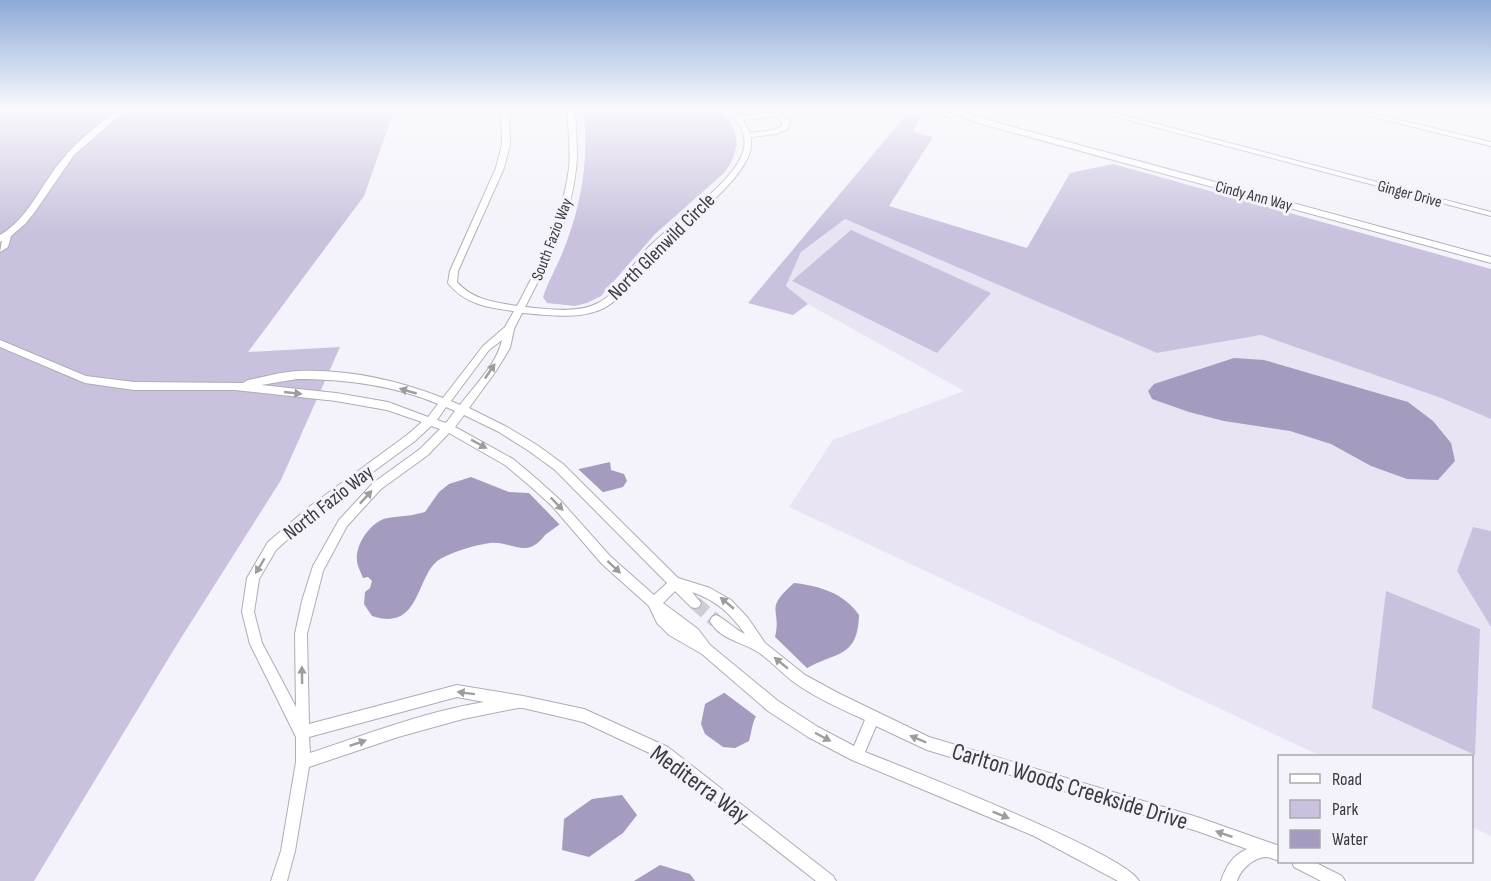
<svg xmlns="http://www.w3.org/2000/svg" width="1491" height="881" font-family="'Sofia Sans Condensed',sans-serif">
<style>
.built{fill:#e8e4f4}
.green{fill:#c9c1de}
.water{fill:#a59bbf}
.pier{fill:#f4f2fa}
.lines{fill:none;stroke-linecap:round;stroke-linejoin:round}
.minor-tunnel{stroke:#cfcdd4;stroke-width:14;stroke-dasharray:14 7;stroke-linecap:butt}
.minor-casing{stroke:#afadb4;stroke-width:2}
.minor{fill:#fff;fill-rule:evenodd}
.oneway{fill:#9d9c9e}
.labels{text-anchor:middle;stroke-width:6;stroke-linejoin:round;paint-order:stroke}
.far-street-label{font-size:16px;fill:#3b3a3d;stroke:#f4f2fa}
.street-label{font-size:20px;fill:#3b3a3d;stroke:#f4f2fa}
.near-street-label{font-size:24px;fill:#3b3a3d;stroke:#f4f2fa}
</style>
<rect width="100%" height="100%" fill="#f4f2fa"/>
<path class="built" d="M 845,219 L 1157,353 L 1261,335 L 1441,398 L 1491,419 L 1491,836 L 1472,827 L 1472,756 L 1321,756 L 789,507 L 833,440 L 964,391 L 808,304 L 786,286 L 801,252 Z"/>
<g class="green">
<path d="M 0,108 L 395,108 L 364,196 L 248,352 L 340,347 L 281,480 L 176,646 L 34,881 L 0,881 Z"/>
<path d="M 583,108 L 717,108 C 741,126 742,150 724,173 L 655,234 L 601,296 L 587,303 L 575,306 L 547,303 L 543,297 C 548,282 556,268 562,254 C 581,208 590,158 583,108 Z"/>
<path d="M 907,114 L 920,117 L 913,132 L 933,137 L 889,206 L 1027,248 L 1070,173 L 1113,164 L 1491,269 L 1491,419 L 1441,398 L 1261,335 L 1157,353 L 845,219 L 801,252 L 786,286 L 808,304 L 793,315 L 748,303 Z"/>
<path d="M 851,230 L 991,293 L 937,353 L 792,281 Z"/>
<path d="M 1473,527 L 1491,531 L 1491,627 L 1457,571 Z"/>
<path d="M 1386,591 L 1480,629 L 1475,755 L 1372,708 Z"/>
</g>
<g class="water">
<path d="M 1234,358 L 1264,360 L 1408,402 L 1433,421 L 1451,443 L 1455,461 L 1438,480 L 1407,479 L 1371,466 L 1331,444 L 1290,431 L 1224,421 L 1189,412 L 1152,399 L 1148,391 L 1154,384 Z"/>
<path d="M 610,462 L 611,470 L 624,474 L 627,481 L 623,487 L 604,492 L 545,535 C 527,560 512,541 490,543 C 475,545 455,551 442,558 C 415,571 423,633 372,616 L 364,604 L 365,592 L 370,588 L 372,581 L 368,577 L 363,578 C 361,572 357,566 357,560 C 355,544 372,520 388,518 C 401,516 412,516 425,512 L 439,492 L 449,484 L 471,477 L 509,492 L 528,493 L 579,469 Z"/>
<path d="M 794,583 C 820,586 844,593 859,615 C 858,657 837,652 809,667 C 801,672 759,711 755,718 C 752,725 751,734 749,741 L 735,748 L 723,747 L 705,734 L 701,724 L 705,704 L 724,693 L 775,637 C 782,608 763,610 794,583 Z"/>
<path d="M 622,795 L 637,815 L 623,833 L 589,857 L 562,850 L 564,819 L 592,799 Z"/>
<path d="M 660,865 L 690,874 L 695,881 L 634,881 Z"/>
</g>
<g class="pier">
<path d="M 576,467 L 606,495 L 561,526 L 526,490 Z"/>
<path d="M 773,635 L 809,670 L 758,718 L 722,691 Z"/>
</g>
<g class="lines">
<path class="minor-tunnel" d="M 695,603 L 716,621"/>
<g class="minor-casing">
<g id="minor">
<path d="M 119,108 L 126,110 L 74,155 L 34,213 L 25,224 L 11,236 L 8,247 L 0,252 L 2,241 L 0,242 L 0,235 C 29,218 40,186 61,161 C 77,140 99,125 119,108 Z"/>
<path d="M 501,108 L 509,108 L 510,144 L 504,168 L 458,271 L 457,282 C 473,300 494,302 517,306 C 540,263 563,217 569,168 C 571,149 568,128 567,108 L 575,108 C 575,128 579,149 576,169 C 571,218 548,263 525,307 C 548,309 577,314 598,303 C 618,293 629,269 644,252 C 669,224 732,186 743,152 C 749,133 737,121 725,108 L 733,108 L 740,116 L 778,112 L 790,121 L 788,129 L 776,134 L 751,137 C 752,147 750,155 745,163 C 722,202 678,223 650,256 C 635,273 625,297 604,308 C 580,320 548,315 522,313 L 514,329 L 510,348 L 496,371 L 469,408 L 507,427 L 537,445 L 563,464 L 678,578 L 710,588 L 731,600 L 748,618 L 765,643 L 805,675 L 838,693 L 929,737 L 1197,817 L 1268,842 L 1280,846 L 1280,861 C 1275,860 1270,857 1266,857 C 1253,858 1241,869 1237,881 L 1221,881 C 1226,866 1232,856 1247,849 L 1197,831 L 927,750 L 876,726 L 865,752 C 905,768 1127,854 1139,881 L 1118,881 L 1034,836 L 852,760 L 808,737 L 768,711 L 702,654 L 669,635 L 657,623 L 649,606 L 602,564 L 552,506 L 530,486 L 505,465 L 449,433 L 428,455 L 381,489 L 347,526 L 323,571 L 307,634 L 309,724 L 457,685 L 523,696 L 584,709 L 668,747 L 833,876 L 836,881 L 816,881 L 658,757 L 583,722 L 523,708 L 518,708 L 463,719 L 398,737 L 309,767 L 295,851 L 287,881 L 271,881 L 281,851 L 296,762 L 296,737 L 250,644 L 242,612 L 247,578 L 268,542 L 309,507 L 407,435 L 422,422 L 387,410 L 336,401 L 235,390 L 134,390 L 85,383 L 0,347 L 0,340 L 86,376 L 134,382 L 243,383 L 248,380 C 264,377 281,372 298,371 C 347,369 397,380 443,398 L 483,346 L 505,327 L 514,311 C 489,308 464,304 448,283 L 450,271 L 496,168 L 502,144 ZM 776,116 L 782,122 L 782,126 L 774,130 L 750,133 L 743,120 ZM 502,340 C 497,364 475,385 460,405 L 451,401 L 489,350 ZM 297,379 C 345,379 393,385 438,404 L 428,417 L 388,402 L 336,393 L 261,385 ZM 446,407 L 455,411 L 446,423 L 437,420 ZM 464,415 L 499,432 L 529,451 L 555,470 L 667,583 L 654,595 L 610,556 L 560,500 L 538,480 L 513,459 L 455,427 ZM 431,426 L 440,429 L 420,449 L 373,483 L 339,520 L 313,566 L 302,601 L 295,634 L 296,707 L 262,643 L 254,612 L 259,579 L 276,550 L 317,513 L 415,441 ZM 675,591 L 691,607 L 695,608 L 699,607 L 701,603 L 692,592 C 716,600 731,614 745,634 C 734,629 727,620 716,615 L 712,617 L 710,621 C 718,638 741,642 756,651 C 770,659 781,673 795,683 C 816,698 841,709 865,720 L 854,746 L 818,727 L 778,701 L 710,645 L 698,629 L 663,603 ZM 457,697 L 484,702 C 424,712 367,734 310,753 L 309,737 Z"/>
<path d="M 921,108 L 933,108 L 956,116 L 952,118 Z"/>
<path d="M 942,108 L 953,108 L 984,119 L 1491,257 L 1491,263 L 978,123 Z"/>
<path d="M 1083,108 L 1096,108 L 1491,212 L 1491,216 Z"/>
<path d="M 1337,108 L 1350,108 L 1491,142 L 1491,146 Z"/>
<path d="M 1292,862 L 1314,862 L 1342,876 L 1345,881 L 1321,881 L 1294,867 Z"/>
</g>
</g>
<use href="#minor" class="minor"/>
</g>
<defs><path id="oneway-solid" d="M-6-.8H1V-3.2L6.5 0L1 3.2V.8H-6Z" transform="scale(1.5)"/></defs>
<g class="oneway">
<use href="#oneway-solid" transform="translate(490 371) rotate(-56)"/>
<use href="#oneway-solid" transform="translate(408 391) rotate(-164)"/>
<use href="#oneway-solid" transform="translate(293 393) rotate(6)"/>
<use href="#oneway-solid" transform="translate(479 444) rotate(29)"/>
<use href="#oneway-solid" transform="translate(366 497) rotate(-47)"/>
<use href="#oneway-solid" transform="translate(557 504) rotate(46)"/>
<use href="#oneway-solid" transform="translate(260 566) rotate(121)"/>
<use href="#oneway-solid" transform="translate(614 567) rotate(43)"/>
<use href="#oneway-solid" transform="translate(727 603) rotate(-140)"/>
<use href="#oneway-solid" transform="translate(781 663) rotate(-141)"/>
<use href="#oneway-solid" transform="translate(302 675) rotate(-91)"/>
<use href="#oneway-solid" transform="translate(466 693) rotate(-173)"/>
<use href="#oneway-solid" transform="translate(823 737) rotate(28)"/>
<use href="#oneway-solid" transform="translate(918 739) rotate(-157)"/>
<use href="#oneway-solid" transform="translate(358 743) rotate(-19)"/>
<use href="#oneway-solid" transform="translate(1001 815) rotate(22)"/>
<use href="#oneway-solid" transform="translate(1224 834) rotate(-161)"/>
</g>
<linearGradient id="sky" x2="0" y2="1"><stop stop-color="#8daad8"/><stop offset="0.47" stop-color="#faf9fd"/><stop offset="1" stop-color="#faf9fd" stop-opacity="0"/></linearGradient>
<rect width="1491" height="232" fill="url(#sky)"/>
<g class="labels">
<g class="far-street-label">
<text transform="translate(1410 193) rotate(15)" y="6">Ginger Drive</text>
<text transform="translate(1254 195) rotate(15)" y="6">Cindy Ann Way</text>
<text transform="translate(551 239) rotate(-69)" y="6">South Fazio Way</text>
</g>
<g class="street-label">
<text transform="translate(661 246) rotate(-45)" y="7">North Glenwild Circle</text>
<text transform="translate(328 502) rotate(-38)" y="7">North Fazio Way</text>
</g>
<g class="near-street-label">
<text transform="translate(700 784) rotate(36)" y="8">Mediterra Way</text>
<text transform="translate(1070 786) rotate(17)" y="8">Carlton Woods Creekside Drive</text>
</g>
</g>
<rect x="1278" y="755" width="195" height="108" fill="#f4f2fa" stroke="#aaa8ae" stroke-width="1.5"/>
<rect x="1290" y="774" width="30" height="9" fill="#ffffff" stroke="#aaa8ae" stroke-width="1.5"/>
<text x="1332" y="785" font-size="18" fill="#3b3a3d">Road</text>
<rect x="1290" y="800" width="30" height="18" fill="#c9c1de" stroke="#aaa8ae" stroke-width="1.5"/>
<text x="1332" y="815" font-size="18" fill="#3b3a3d">Park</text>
<rect x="1290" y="830" width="30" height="18" fill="#a59bbf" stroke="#aaa8ae" stroke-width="1.5"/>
<text x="1332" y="845" font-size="18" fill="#3b3a3d">Water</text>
</svg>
